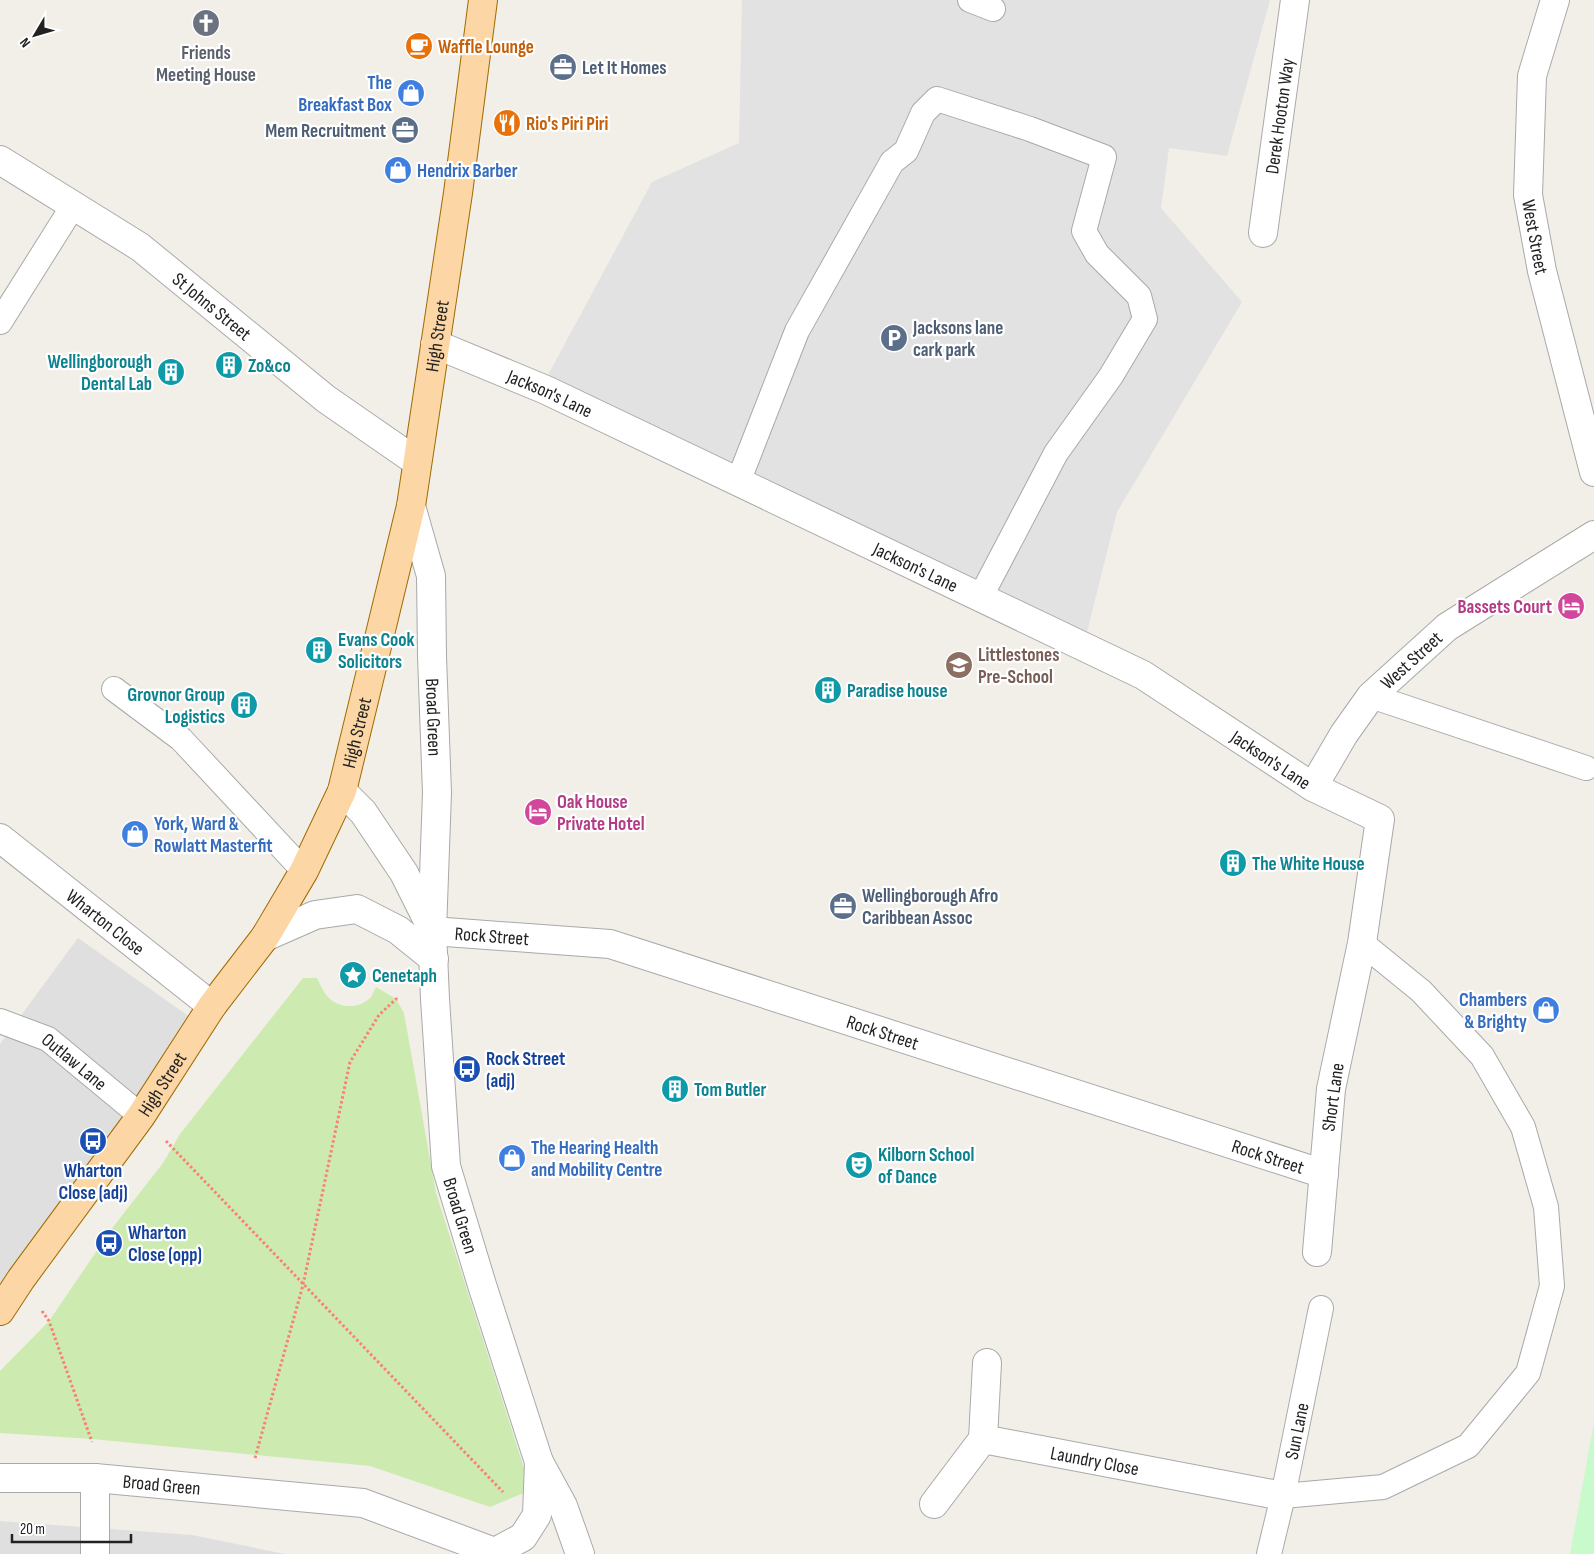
<svg xmlns="http://www.w3.org/2000/svg" width="1594" height="1554" font-family="'Sofia Sans Condensed',sans-serif">
<style>
.residential{fill:#e0dfdf}
.grass{fill:#cdebb0}
.park{fill:#c8facc}
.parking{fill:#e2e2e2}
.lines{fill:none;stroke-linecap:round;stroke-linejoin:round}
.service-casing{stroke:#a9a9a9;stroke-width:26}
.minor-casing{stroke:#a9a9a9;stroke-width:30}
.tertiary-casing{stroke:#a9a9a9;stroke-width:30}
.primary-casing{stroke:#a06b00;stroke-width:30}
.path{stroke:#fa8072;stroke-width:3;stroke-dasharray:2.5 2.5;stroke-linecap:butt}
.service{stroke:#fff;stroke-width:24}
.minor{stroke:#fff;stroke-width:28}
.tertiary{stroke:#fff;stroke-width:28}
.primary{stroke:#fcd6a4;stroke-width:28}
.labels{text-anchor:middle;stroke-width:4.5;stroke-linejoin:round;paint-order:stroke}
.food-label{font-size:19px;font-weight:bold;fill:#c56008;stroke:#fff;text-anchor:start}
.worship-label{font-size:19px;font-weight:bold;fill:#5b616d;stroke:#fff}
.service-label{font-size:19px;font-weight:bold;fill:#4e5e75;stroke:#fff;text-anchor:start}
.shop-label{font-size:19px;font-weight:bold;fill:#366cbe;stroke:#fff;text-anchor:start}
.street-label{font-size:19px;fill:#222;stroke:#fff}
.culture-label{font-size:19px;font-weight:bold;fill:#0d838f;stroke:#fff;text-anchor:start}
.hotel-label{font-size:19px;font-weight:bold;fill:#b23c85;stroke:#fff;text-anchor:end}
.education-label{font-size:19px;font-weight:bold;fill:#785e54;stroke:#fff;text-anchor:start}
.transit-label{font-size:19px;font-weight:bold;fill:#164399;stroke:#fff;text-anchor:start}
</style>
<rect width="100%" height="100%" fill="#f2efe9"/>
<g class="residential">
<path d="M 78,938 L 204,1027 L 0,1308 L 0,1044 Z"/>
<path d="M 0,1521 L 192,1535 L 285,1554 L 0,1554 Z"/>
</g>
<path class="grass" d="M 303,978 L 317,978 C 320,984 323,991 327,996 C 337,1008 358,1010 370,998 C 373,995 374,990 376,987 L 396,999 L 404,1013 L 436,1193 L 531,1490 L 490,1507 L 370,1466 L 92,1439 L 0,1433 L 0,1371 L 49,1321 L 113,1227 L 163,1163 L 180,1134 Z"/>
<path class="park" d="M 1594,1422 L 1594,1554 L 1570,1554 Z"/>
<path class="parking" d="M 742,0 L 1270,0 L 1227,156 L 1169,148 L 1161,208 L 1242,302 L 1117,512 L 1087,632 L 548,375 L 652,182 L 739,143 Z"/>
<g class="lines">
<g class="service-casing">
<g id="service">
<path d="M 970,0 L 993,9"/>
<path d="M 0,322 L 73,206"/>
<path d="M 738,482 L 797,331 L 892,162 L 906,151 L 923,113 L 937,99 L 1030,129 L 1104,157 L 1084,231 L 1097,254 L 1139,296 L 1145,319 L 1111,376 L 1056,453 L 980,598"/>
<path d="M 114,689 L 181,739 L 304,871"/>
<path d="M 1371,696 L 1586,768"/>
<path id="s1" d="M 0,1021 L 48,1039 L 141,1116"/>
<path d="M 1283,1496 L 1383,1487 L 1468,1446 L 1528,1373 L 1552,1286 L 1546,1207 L 1523,1127 L 1482,1056 L 1421,991 L 1362,943"/>
<path id="s2" d="M 1269,1554 L 1283,1496 L 1321,1308"/>
</g>
</g>
<g class="minor-casing">
<g id="minor">
<path id="s3" d="M 1555,0 L 1532,76 L 1528,195 L 1542,271 L 1594,472"/>
<path id="s4" d="M 0,160 L 140,247 L 326,399 L 417,462"/>
<path id="s5" d="M 1263,233 L 1295,0"/>
<path id="s6" d="M 435,344 L 546,390 L 1143,675 L 1313,787 L 1380,819 L 1362,943 L 1331,1089 L 1317,1252"/>
<path id="s7" d="M 1313,787 L 1344,734 L 1371,696 L 1447,627 L 1594,535"/>
<path id="s8" d="M 0,838 L 212,1006"/>
<path id="s9" d="M 432,931 L 610,944 L 1324,1174"/>
<path id="s10" d="M 987,1363 L 983,1439 L 1283,1496"/>
<path d="M 95,1478 L 95,1554"/>
<path d="M 934,1504 L 983,1439"/>
</g>
</g>
<g class="tertiary-casing">
<g id="tertiary">
<path id="s11" d="M 411,506 L 431,576 L 432,656 L 437,793 L 432,931 L 435,999 L 446,1166 L 482,1285 L 539,1462 L 563,1506 L 580,1554"/>
<path d="M 342,791 L 363,812 L 404,873 L 431,927"/>
<path d="M 265,937 L 315,915 L 357,909 L 398,930 L 434,959"/>
<path id="s12" d="M 0,1478 L 95,1478 L 363,1503 L 500,1554"/>
<path d="M 495,1552 L 523,1537 L 537,1515 L 539,1462"/>
</g>
</g>
<g class="primary-casing">
<g id="primary">
<path id="s13" d="M 0,1311 L 21,1279 L 141,1116 L 212,1006 L 265,937 L 304,871 L 342,791 L 411,506 L 458,193 L 483,0"/>
</g>
</g>
<g class="path">
<path d="M 166,1141 L 503,1492"/>
<path d="M 42,1311 L 49,1321 L 92,1442"/>
<path d="M 255,1458 L 303,1285 L 350,1062 L 379,1015 L 396,999 L 399,999"/>
</g>
<use href="#service" class="service"/>
<use href="#minor" class="minor"/>
<use href="#tertiary" class="tertiary"/>
<use href="#primary" class="primary"/>
</g>
<defs>
<g id="church-disc" transform="scale(1.4375)"><circle r="9.5" fill="#6b7280" stroke="#fff"/><path d="M-1.2-6h2.4v3.5h3.3v2.4h-3.3V6h-2.4V-.1h-3.3v-2.4h3.3Z" fill="#fff"/></g>
<g id="cafe-disc" transform="scale(1.4375)"><circle r="9.5" fill="#e8710a" stroke="#fff"/><path d="M-5.5-4.5H6V0H3Q3 3.5 0 3.5H-2.5Q-5.5 3.5-5.5 0ZM3-3.2v2h1.7v-2ZM-6 4.5H4V6H-6Z" fill="#fff"/></g>
<g id="office-disc" transform="scale(1.4375)"><circle r="9.5" fill="#5c6f8a" stroke="#fff"/><path d="M-6-3h4V-5.5h4V-3h4V5H-6ZM-1-4.5V-3h2v-1.5ZM-6 0V1H6V0Z" fill="#fff"/></g>
<g id="shop-disc" transform="scale(1.4375)"><circle r="9.5" fill="#3f7fe0" stroke="#fff"/><path d="M-5-2.5h2.3a2.7 3.5 0 0 1 5.4 0H5L5.5 6h-11ZM-1.5-2.5h3a1.5 2.3 0 0 0-3 0Z" fill="#fff"/></g>
<g id="restaurant-disc" transform="scale(1.4375)"><circle r="9.5" fill="#e8710a" stroke="#fff"/><path d="M-5-6h1v4h1v-4h1v4h1v-4h1v5L-1.5 .5V6h-2V.5L-5-1ZM5-6V6H3V1.5H1.5Q1.5-4 5-6Z" fill="#fff"/></g>
<g id="parking-disc" transform="scale(1.4375)"><circle r="9.5" fill="#5c6f8a" stroke="#fff"/><path d="M-3.5-5.5H1a3.5 3.5 0 0 1 0 7H-1V5.5H-3.5ZM-1-3.4V-.6H.8a1.4 1.4 0 0 0 0-2.8Z" fill="#fff"/></g>
<g id="building-disc" transform="scale(1.4375)"><circle r="9.5" fill="#0f9aa8" stroke="#fff"/><path d="M-4-6H4V6H1V3H-1V6H-4ZM-2.5-4.3h1.7v1.8h-1.7ZM.8-4.3h1.7v1.8H.8ZM-2.5-1h1.7V.8h-1.7ZM.8-1h1.7V.8H.8Z" fill="#fff"/></g>
<g id="hotel-disc" transform="scale(1.4375)"><circle r="9.5" fill="#d1479c" stroke="#fff"/><path d="M-6-4.5h1.5V1H6V5H4.5V3h-9V5H-6ZM-4 0a1.8 1.8 0 1 1 3.6 0ZM.5 0V-2.5h3Q6-2.5 6 0Z" fill="#fff"/></g>
<g id="school-disc" transform="scale(1.4375)"><circle r="9.5" fill="#8d6e63" stroke="#fff"/><path d="M0-5L7-2L0 1L-7-2ZM-4 1L0 2.5L4 1V4Q0 6-4 4Z" fill="#fff"/></g>
<g id="sight-disc" transform="scale(1.4375)"><circle r="9.5" fill="#0f9aa8" stroke="#fff"/><path d="M0-6L1.8-2.2L6-1.7L2.9 1.2L3.7 5.4L0 3.3L-3.7 5.4L-2.9 1.2L-6-1.7L-1.8-2.2Z" fill="#fff"/></g>
<g id="bus-disc" transform="scale(1.4375)"><circle r="9.5" fill="#1a4fb4" stroke="#fff"/><path d="M-5-6H5V4H4V6H2V4H-2V6H-4V4H-5ZM-3.5-4V0h7V-4ZM-3.5 1.2v1.5H-2V1.2ZM2 1.2v1.5H3.5V1.2Z" fill="#fff"/></g>
<g id="theatre-disc" transform="scale(1.4375)"><circle r="9.5" fill="#0f9aa8" stroke="#fff"/><path d="M-5-5.5Q0-4 5-5.5V0Q5 5 0 6Q-5 5-5 0ZM-3.3-2.5H-1v1.5H-3.3ZM1-2.5H3.3v1.5H1ZM-2.8 1Q0 5.5 2.8 1Z" fill="#fff"/></g>
</defs>
<g fill-rule="evenodd">
<use href="#church-disc" x="206" y="23"/>
<use href="#cafe-disc" x="419" y="46"/>
<use href="#office-disc" x="563" y="67"/>
<use href="#shop-disc" x="411" y="93"/>
<use href="#restaurant-disc" x="507" y="123"/>
<use href="#office-disc" x="405" y="130"/>
<use href="#shop-disc" x="398" y="170"/>
<use href="#parking-disc" x="894" y="338"/>
<use href="#building-disc" x="229" y="365"/>
<use href="#building-disc" x="171" y="372"/>
<use href="#hotel-disc" x="1571" y="606"/>
<use href="#building-disc" x="319" y="650"/>
<use href="#school-disc" x="959" y="665"/>
<use href="#building-disc" x="828" y="690"/>
<use href="#building-disc" x="244" y="705"/>
<use href="#hotel-disc" x="538" y="812"/>
<use href="#shop-disc" x="135" y="834"/>
<use href="#building-disc" x="1233" y="863"/>
<use href="#office-disc" x="843" y="906"/>
<use href="#sight-disc" x="353" y="975"/>
<use href="#shop-disc" x="1546" y="1010"/>
<use href="#bus-disc" x="467" y="1069"/>
<use href="#building-disc" x="675" y="1089"/>
<use href="#bus-disc" x="93" y="1141"/>
<use href="#shop-disc" x="512" y="1158"/>
<use href="#theatre-disc" x="859" y="1165"/>
<use href="#bus-disc" x="109" y="1243"/>
</g>
<g class="labels">
<g class="food-label">
<text x="438" y="53">Waffle Lounge</text>
<text x="526" y="130">Rio's Piri Piri</text>
</g>
<g class="worship-label">
<text x="206" y="59">Friends<tspan x="206" dy="22">Meeting House</tspan></text>
</g>
<g class="service-label">
<text x="582" y="74">Let It Homes</text>
<text x="386" y="137" text-anchor="end">Mem Recruitment</text>
<text x="913" y="334">Jacksons lane<tspan x="913" dy="22">cark park</tspan></text>
<text x="862" y="902">Wellingborough Afro<tspan x="862" dy="22">Caribbean Assoc</tspan></text>
</g>
<g class="shop-label">
<text x="392" y="89" text-anchor="end">The<tspan x="392" dy="22">Breakfast Box</tspan></text>
<text x="417" y="177">Hendrix Barber</text>
<text x="154" y="830">York, Ward &amp;<tspan x="154" dy="22">Rowlatt Masterfit</tspan></text>
<text x="1527" y="1006" text-anchor="end">Chambers<tspan x="1527" dy="22">&amp; Brighty</tspan></text>
<text x="531" y="1154">The Hearing Health<tspan x="531" dy="22">and Mobility Centre</tspan></text>
</g>
<g class="street-label">
<text dy="7" stroke="none"><textPath href="#s5" startOffset="118">Derek Hooton Way</textPath></text>
<text dy="7" stroke="none"><textPath href="#s3" startOffset="241">West Street</textPath></text>
<text dy="7" stroke="none"><textPath href="#s4" startOffset="258">St Johns Street</textPath></text>
<text dy="7" stroke="none"><textPath href="#s13" startOffset="1089">High Street</textPath></text>
<text dy="7" stroke="none"><textPath href="#s6" startOffset="125">Jackson's Lane</textPath></text>
<text dy="7" stroke="none"><textPath href="#s6" startOffset="530">Jackson's Lane</textPath></text>
<text dy="7" stroke="none"><textPath href="#s7" startOffset="162">West Street</textPath></text>
<text dy="7" stroke="none"><textPath href="#s11" startOffset="214">Broad Green</textPath></text>
<text dy="7" stroke="none"><textPath href="#s13" startOffset="684">High Street</textPath></text>
<text dy="7" stroke="none"><textPath href="#s6" startOffset="935">Jackson's Lane</textPath></text>
<text dy="7" stroke="none"><textPath href="#s8" startOffset="135">Wharton Close</textPath></text>
<text dy="7" stroke="none"><textPath href="#s9" startOffset="60">Rock Street</textPath></text>
<text dy="7" stroke="none"><textPath href="#s9" startOffset="465">Rock Street</textPath></text>
<text dy="7" stroke="none"><textPath href="#s1" startOffset="86">Outlaw Lane</textPath></text>
<text dy="7" stroke="none"><textPath href="#s13" startOffset="279">High Street</textPath></text>
<text transform="translate(1332 1097) rotate(-82)" y="7">Short Lane</text>
<text dy="7" stroke="none"><textPath href="#s9" startOffset="870">Rock Street</textPath></text>
<text dy="7" stroke="none"><textPath href="#s11" startOffset="715">Broad Green</textPath></text>
<text dy="7" stroke="none"><textPath href="#s2" startOffset="126">Sun Lane</textPath></text>
<text dy="7" stroke="none"><textPath href="#s10" startOffset="190">Laundry Close</textPath></text>
<text dy="7" stroke="none"><textPath href="#s12" startOffset="162">Broad Green</textPath></text>
</g>
<g class="culture-label">
<text x="152" y="368" text-anchor="end">Wellingborough<tspan x="152" dy="22">Dental Lab</tspan></text>
<text x="248" y="372">Zo&amp;co</text>
<text x="338" y="646">Evans Cook<tspan x="338" dy="22">Solicitors</tspan></text>
<text x="847" y="697">Paradise house</text>
<text x="225" y="701" text-anchor="end">Grovnor Group<tspan x="225" dy="22">Logistics</tspan></text>
<text x="1252" y="870">The White House</text>
<text x="372" y="982">Cenetaph</text>
<text x="694" y="1096">Tom Butler</text>
<text x="878" y="1161">Kilborn School<tspan x="878" dy="22">of Dance</tspan></text>
</g>
<g class="hotel-label">
<text x="1552" y="613">Bassets Court</text>
<text x="557" y="808" text-anchor="start">Oak House<tspan x="557" dy="22">Private Hotel</tspan></text>
</g>
<g class="education-label">
<text x="978" y="661">Littlestones<tspan x="978" dy="22">Pre-School</tspan></text>
</g>
<g class="transit-label">
<text x="486" y="1065">Rock Street<tspan x="486" dy="22">(adj)</tspan></text>
<text x="93" y="1177" text-anchor="middle">Wharton<tspan x="93" dy="22">Close (adj)</tspan></text>
<text x="128" y="1239">Wharton<tspan x="128" dy="22">Close (opp)</tspan></text>
</g>
</g>
<g transform="translate(35 35) rotate(232)" stroke="#ffffff" stroke-width="4" paint-order="stroke">
<path d="M0-4L9 19L0 12L-9 19Z" fill="#222222"/>
<text y="-8" font-size="14" font-weight="bold" text-anchor="middle" fill="#222222">N</text>
</g>
<path d="M12 1534v8h119v-8" fill="none" stroke="#222222" stroke-width="2.5"/>
<text x="20" y="1534" font-size="15" fill="#222222" stroke="#ffffff" stroke-width="4" paint-order="stroke">20 m</text>
</svg>
